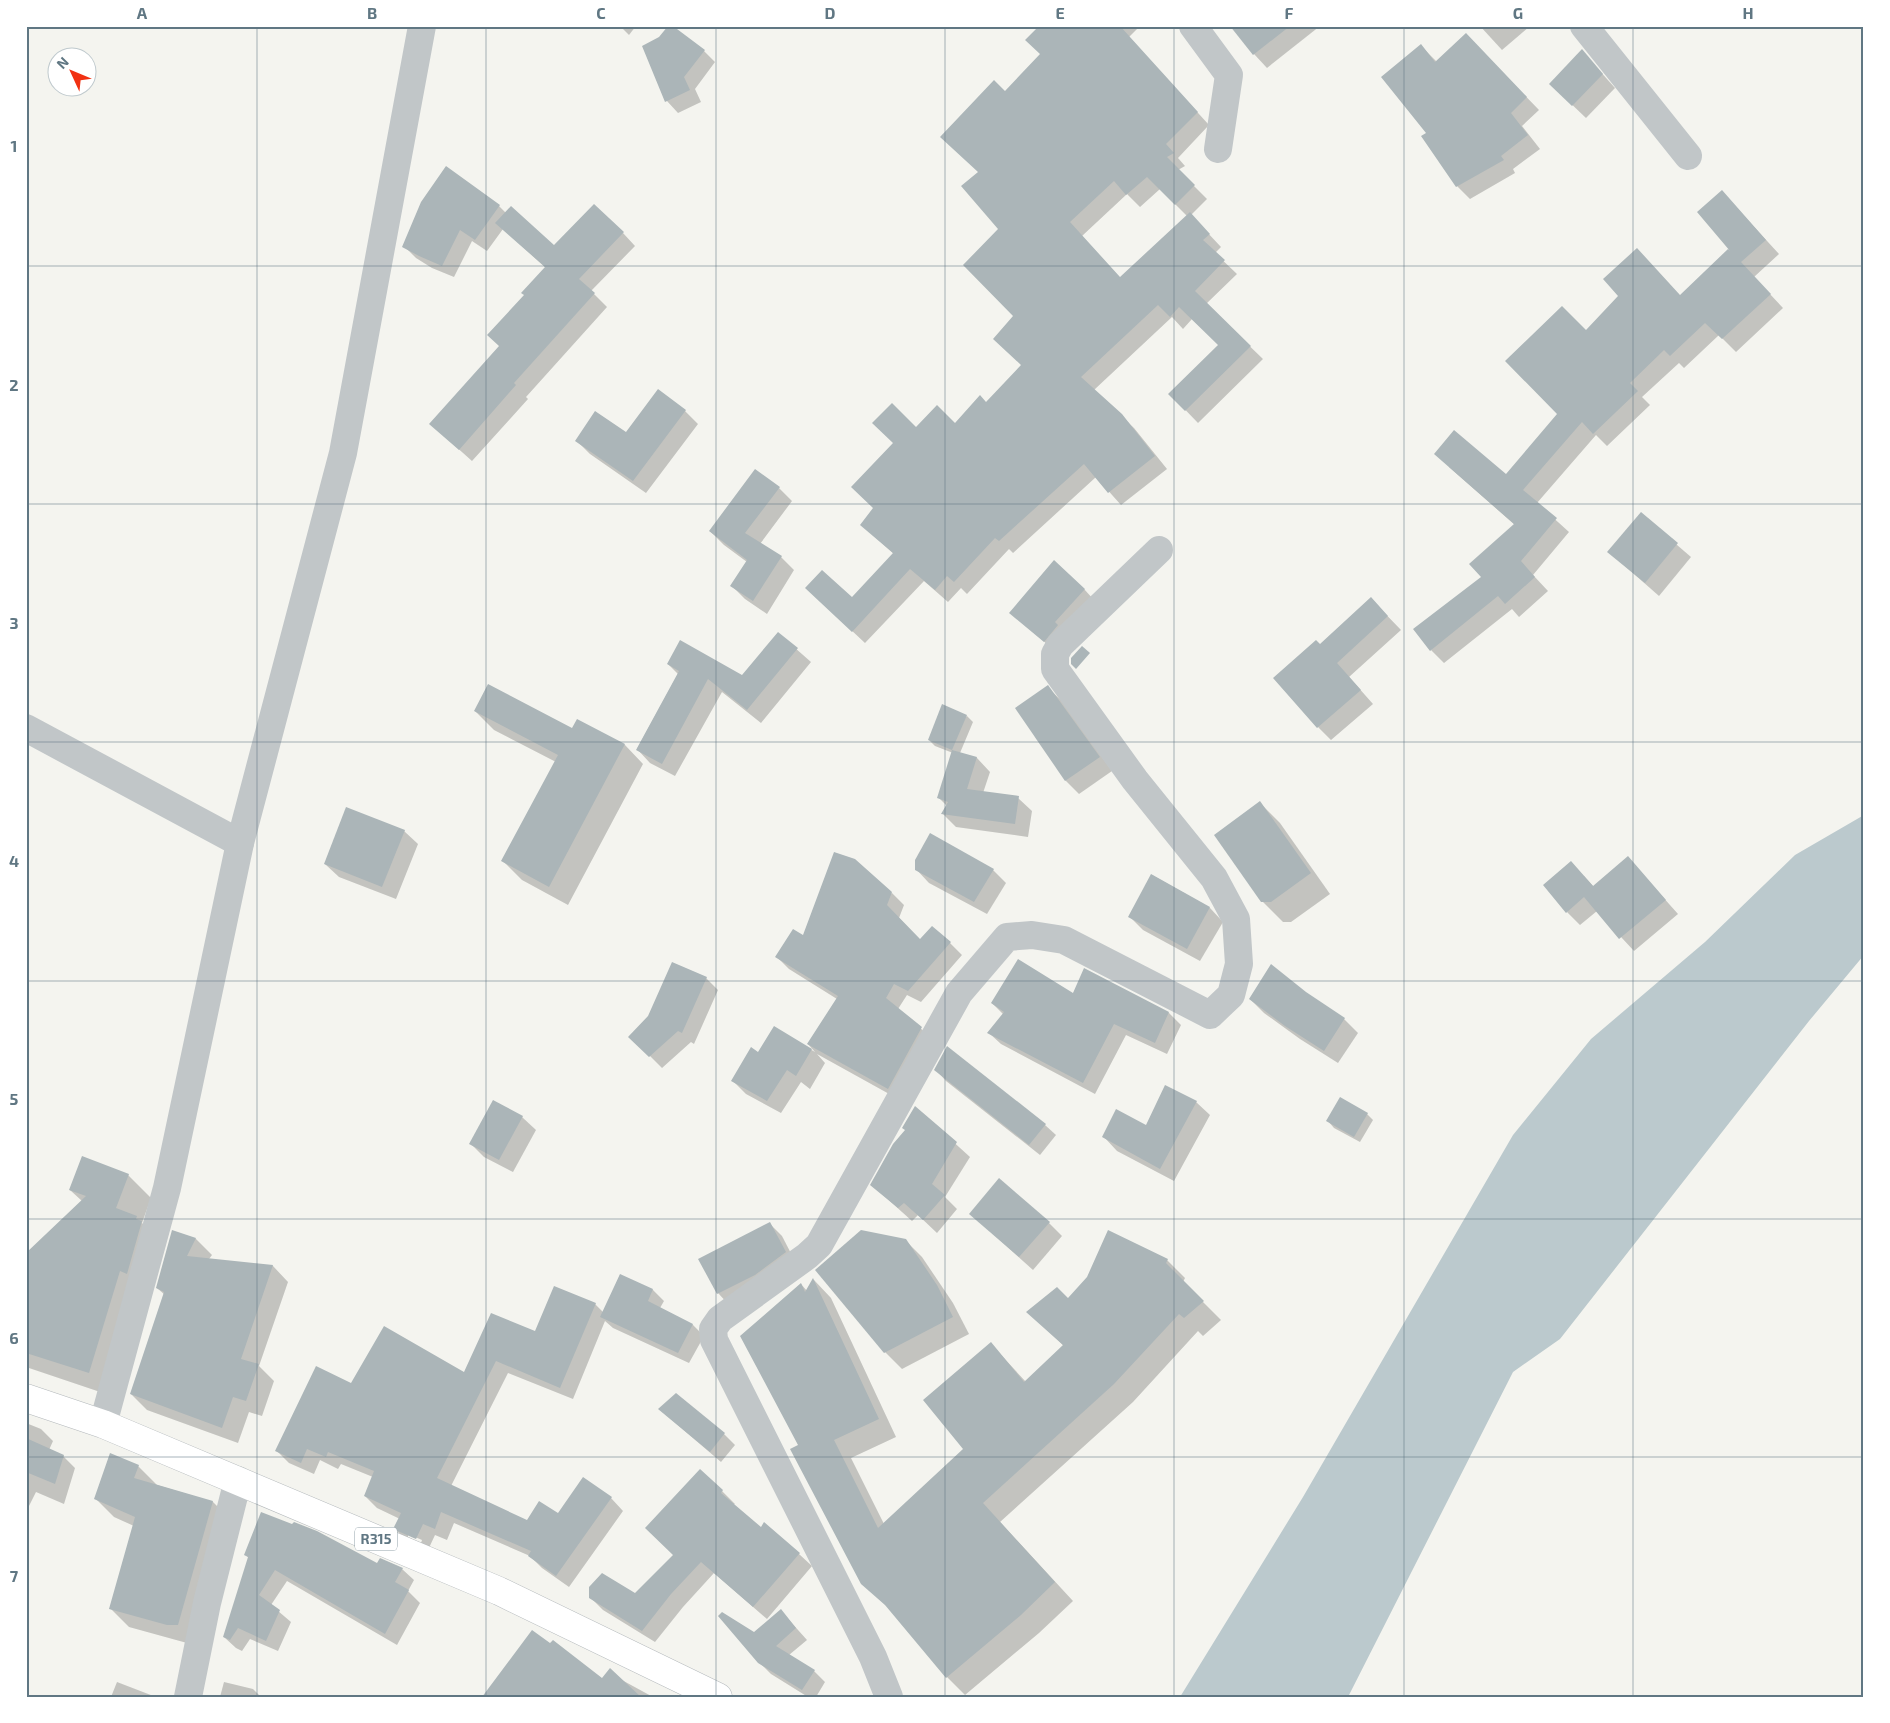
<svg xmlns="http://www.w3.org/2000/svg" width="1890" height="1723" font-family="'Exo 2',sans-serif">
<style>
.water{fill:#bbc9cd}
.shadow{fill:#0003;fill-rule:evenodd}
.building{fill:#abb5b8}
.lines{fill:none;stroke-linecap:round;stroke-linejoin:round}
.major-casing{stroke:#b4b9bc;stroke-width:29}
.minor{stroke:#c1c6c8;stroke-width:28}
.major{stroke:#fff;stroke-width:28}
.grid{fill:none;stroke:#607783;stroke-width:1;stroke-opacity:0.55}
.labels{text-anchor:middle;stroke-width:5;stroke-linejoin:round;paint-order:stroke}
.shield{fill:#fff;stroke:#90a0a8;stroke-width:1}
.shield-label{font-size:14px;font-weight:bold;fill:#607783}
.neatline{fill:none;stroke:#607783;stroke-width:2}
.grid-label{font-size:16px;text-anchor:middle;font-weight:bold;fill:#607783}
</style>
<rect width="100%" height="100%" fill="#f4f4ef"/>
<path class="water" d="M 1864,815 L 1864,955 L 1809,1021 L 1560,1339 L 1513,1372 L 1348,1697 L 1180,1697 L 1303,1497 L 1513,1135 L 1591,1039 L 1705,942 L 1795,855 Z"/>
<g class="shadow">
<path d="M 620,26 L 636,26 L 629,35 Z"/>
<path d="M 1070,26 L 1140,26 L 1129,37 L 1209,125 L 1178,158 L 1185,166 L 1178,170 L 1207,199 L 1191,215 L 1221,247 L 1215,253 L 1237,274 L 1206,304 L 1263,359 L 1198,423 L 1170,394 L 1220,345 L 1192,319 L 1183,329 L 1172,317 L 1094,390 L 1134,428 L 1167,469 L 1121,505 L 1096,477 L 1013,553 L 1009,549 L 967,594 L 961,588 L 948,602 L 924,581 L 865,643 L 819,600 L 852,599 L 894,554 L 875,537 L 875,509 L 916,428 L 955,425 L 987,404 L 1022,365 L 1000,229 L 979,173 L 1005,93 ZM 1160,189 L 1187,216 L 1120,278 L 1082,236 L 1127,194 L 1140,207 Z"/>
<path d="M 1232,26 L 1320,26 L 1267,68 L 1254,54 Z"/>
<path d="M 1480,26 L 1530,26 L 1502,50 Z"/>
<path d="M 1466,35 L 1539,110 L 1522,126 L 1540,149 L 1513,169 L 1515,173 L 1470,199 L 1457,186 L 1427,133 L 1421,46 L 1437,62 Z"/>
<path d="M 643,47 L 704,51 L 715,62 L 695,89 L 701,102 L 678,113 L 667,101 Z"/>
<path d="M 1582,51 L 1615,88 L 1586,118 L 1564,97 Z"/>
<path d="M 499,206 L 506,213 L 555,247 L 623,233 L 635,246 L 591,291 L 607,307 L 526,397 L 528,399 L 472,461 L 444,436 L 500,346 L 525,295 L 546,268 L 503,229 L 487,251 L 472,241 L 454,277 L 432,268 L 416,258 L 404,246 Z"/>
<path d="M 1735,206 L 1779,254 L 1754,277 L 1783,308 L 1736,352 L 1719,335 L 1684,368 L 1679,363 L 1642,397 L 1650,405 L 1607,446 L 1596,435 L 1537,503 L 1569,532 L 1533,575 L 1548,591 L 1519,617 L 1512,609 L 1444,663 L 1431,650 L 1483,577 L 1515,525 L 1449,467 L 1506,476 L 1559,414 L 1586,332 L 1681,296 L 1733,255 Z"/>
<path d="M 685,411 L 698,424 L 646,493 L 590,454 L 577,441 L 626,434 Z"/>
<path d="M 779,488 L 792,501 L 760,544 L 781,557 L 794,570 L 767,614 L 745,599 L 732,586 L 747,562 L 724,545 L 710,531 Z"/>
<path d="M 1641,514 L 1691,557 L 1659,596 L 1609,552 Z"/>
<path d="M 1084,589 L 1094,600 L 1055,651 L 1011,613 Z"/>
<path d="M 1371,599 L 1401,630 L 1349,677 L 1373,704 L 1331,740 L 1318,727 L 1320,645 Z"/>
<path d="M 778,633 L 811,662 L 761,723 L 722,692 L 675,776 L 650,763 L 637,749 L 678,674 L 668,664 L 743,676 Z"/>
<path d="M 1047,687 L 1061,700 L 1112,771 L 1079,794 L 1066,781 L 1017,709 Z"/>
<path d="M 475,711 L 573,729 L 578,721 L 625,745 L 643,764 L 568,905 L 522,880 L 503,861 L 556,762 L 494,730 Z"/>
<path d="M 967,716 L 973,722 L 960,753 L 977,758 L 990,772 L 983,793 L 1018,798 L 1032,811 L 1028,837 L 956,827 L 943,814 L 947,806 L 939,798 L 953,753 L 935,746 L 929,740 Z"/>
<path d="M 1260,803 L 1280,823 L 1330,894 L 1291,922 L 1283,922 L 1262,901 Z"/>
<path d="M 404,831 L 418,844 L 396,899 L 339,877 L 325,864 Z"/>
<path d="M 1628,858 L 1678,914 L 1634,951 L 1597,911 L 1580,925 L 1567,912 L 1584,876 L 1594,887 Z"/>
<path d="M 916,869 L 993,870 L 1006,883 L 987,914 L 929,883 Z"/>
<path d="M 1152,875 L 1210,908 L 1223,922 L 1200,961 L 1143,930 L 1129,916 Z"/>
<path d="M 892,893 L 904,905 L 899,918 L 920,941 L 950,943 L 962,955 L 921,1002 L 907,995 L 898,1009 L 934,1040 L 900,1100 L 817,1054 L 825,1063 L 810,1089 L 801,1082 L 781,1113 L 746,1094 L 733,1081 L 758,1054 L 774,1028 L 815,1052 L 808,1044 L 837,999 L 789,969 L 777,957 L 804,937 Z"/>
<path d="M 1085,970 L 1169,1013 L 1181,1025 L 1167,1054 L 1126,1035 L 1095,1094 L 1001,1044 L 989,1033 L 1004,1015 L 992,1003 L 1073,994 Z"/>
<path d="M 706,978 L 718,990 L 694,1044 L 691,1042 L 662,1068 L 630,1036 Z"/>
<path d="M 1305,993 L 1344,1019 L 1358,1033 L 1338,1063 L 1300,1039 L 1264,1013 L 1250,999 Z"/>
<path d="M 936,1070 L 1045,1125 L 1056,1135 L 1040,1155 L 946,1081 Z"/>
<path d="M 1196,1102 L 1210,1115 L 1174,1181 L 1117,1151 L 1104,1137 L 1146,1126 Z"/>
<path d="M 916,1108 L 970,1157 L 945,1197 L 957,1209 L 937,1233 L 918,1215 L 912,1221 L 872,1185 L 906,1130 Z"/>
<path d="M 1367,1114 L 1373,1120 L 1360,1142 L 1334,1128 L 1328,1121 Z"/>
<path d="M 522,1117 L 536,1130 L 513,1172 L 484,1157 L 471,1144 Z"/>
<path d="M 128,1175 L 151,1198 L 142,1223 L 164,1245 L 112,1396 L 26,1367 L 26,1255 L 82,1201 L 70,1190 Z"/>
<path d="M 971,1214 L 1049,1223 L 1062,1236 L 1033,1270 Z"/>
<path d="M 770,1224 L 782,1236 L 797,1265 L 730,1306 L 718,1293 Z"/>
<path d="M 173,1232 L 196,1239 L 212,1255 L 209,1259 L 273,1266 L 288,1282 L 259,1366 L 274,1381 L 262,1416 L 249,1412 L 238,1443 L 147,1410 L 131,1394 L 165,1295 L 157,1288 Z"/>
<path d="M 905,1240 L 922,1257 L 953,1303 L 969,1334 L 902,1369 L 885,1352 Z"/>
<path d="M 1167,1260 L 1185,1278 L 1183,1282 L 1221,1320 L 1203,1336 L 1198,1331 L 1133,1402 L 1000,1522 L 1073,1601 L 1039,1633 L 965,1695 L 947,1677 L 893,1612 L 862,1583 L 799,1445 L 801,1284 L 807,1291 L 814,1280 L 831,1298 L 896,1437 L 851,1458 L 884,1524 L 965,1449 L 991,1344 L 1026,1382 L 1064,1346 L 1028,1312 L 1068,1299 Z"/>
<path d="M 620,1275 L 653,1290 L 664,1301 L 660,1308 L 693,1325 L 704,1336 L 689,1363 L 613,1328 L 605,1321 L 573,1399 L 508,1373 L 451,1486 L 528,1522 L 558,1515 L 583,1479 L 611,1498 L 623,1511 L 569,1587 L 542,1568 L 530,1556 L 454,1523 L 447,1540 L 435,1535 L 428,1550 L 407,1541 L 395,1529 L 400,1519 L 377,1508 L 365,1496 L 373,1477 L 341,1464 L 338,1469 L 320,1460 L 314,1474 L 289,1463 L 277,1451 L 352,1384 L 465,1374 L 536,1333 L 595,1304 L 604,1313 ZM 408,1534 L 422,1540 L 421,1543 L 408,1537 Z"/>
<path d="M 659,1409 L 724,1434 L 735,1445 L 721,1462 Z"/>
<path d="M 26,1423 L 41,1429 L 53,1441 L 49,1450 L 63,1456 L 75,1468 L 64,1504 L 36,1492 L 26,1512 Z"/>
<path d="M 138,1466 L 157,1485 L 213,1502 L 231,1520 L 187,1643 L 129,1627 L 110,1608 L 134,1526 L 114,1517 L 96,1499 Z"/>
<path d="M 722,1491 L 735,1504 L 733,1505 L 761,1529 L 799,1554 L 812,1566 L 767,1619 L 714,1573 L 683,1607 L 655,1642 L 603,1610 L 590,1597 L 635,1595 L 675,1555 Z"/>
<path d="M 246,1555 L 378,1564 L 402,1569 L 414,1580 L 408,1591 L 420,1603 L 397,1645 L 287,1581 L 271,1605 L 291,1622 L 278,1651 L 250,1639 L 242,1651 L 236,1648 L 224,1637 L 249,1558 Z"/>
<path d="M 781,1611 L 807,1640 L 789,1655 L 814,1671 L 825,1682 L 816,1697 L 808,1697 L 771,1674 L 759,1662 L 755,1634 Z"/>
<path d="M 620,1679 L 653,1697 L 497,1697 L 602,1680 Z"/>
<path d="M 117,1682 L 156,1697 L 111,1697 Z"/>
<path d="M 224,1682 L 253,1689 L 261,1697 L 220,1697 Z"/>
</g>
<g class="building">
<path d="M 668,26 L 673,26 L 705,50 L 684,77 L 690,90 L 665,102 L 642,46 L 659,37 Z"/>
<path d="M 1039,26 L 1120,26 L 1198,112 L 1166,144 L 1174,153 L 1167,157 L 1195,185 L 1175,205 L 1147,177 L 1126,195 L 1114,181 L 1070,222 L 1120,277 L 1190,212 L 1210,234 L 1203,240 L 1225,260 L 1195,291 L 1251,346 L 1185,411 L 1168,394 L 1218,345 L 1179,307 L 1170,317 L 1158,305 L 1081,377 L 1122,414 L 1155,456 L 1108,493 L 1084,464 L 999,541 L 995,538 L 954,582 L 947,576 L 935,590 L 910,569 L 852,632 L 805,588 L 822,570 L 852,597 L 893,553 L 860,525 L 873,508 L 851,487 L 893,443 L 872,423 L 892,403 L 916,427 L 937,405 L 955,423 L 980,395 L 986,402 L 1021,365 L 993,339 L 1013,316 L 963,265 L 998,229 L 961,186 L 978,172 L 940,137 L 994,80 L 1005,91 L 1040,54 L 1025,40 Z"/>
<path d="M 1230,26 L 1290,26 L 1253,55 Z"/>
<path d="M 1466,33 L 1527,97 L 1511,113 L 1528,135 L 1501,156 L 1504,160 L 1456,187 L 1421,136 L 1426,133 L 1381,77 L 1421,44 L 1435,62 Z"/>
<path d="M 1582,49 L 1603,74 L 1572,106 L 1549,84 Z"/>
<path d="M 446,166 L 500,205 L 475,240 L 460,230 L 442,266 L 419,256 L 402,247 L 421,202 Z"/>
<path d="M 1722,190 L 1766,240 L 1741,262 L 1771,294 L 1722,339 L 1705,323 L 1670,356 L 1664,350 L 1630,383 L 1638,391 L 1593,434 L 1582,422 L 1523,490 L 1557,518 L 1521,561 L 1535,577 L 1505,604 L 1498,596 L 1430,651 L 1413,629 L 1481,577 L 1469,564 L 1514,524 L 1434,454 L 1454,430 L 1506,474 L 1557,414 L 1505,361 L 1562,306 L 1586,330 L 1618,296 L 1603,279 L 1637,248 L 1680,295 L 1728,249 L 1730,251 L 1697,212 Z"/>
<path d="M 594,204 L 624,232 L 579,279 L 595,293 L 514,383 L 516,385 L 459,450 L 429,424 L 499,346 L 487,335 L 524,295 L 521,293 L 545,267 L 495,223 L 511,206 L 554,245 Z"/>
<path d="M 658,389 L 686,410 L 633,481 L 575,441 L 595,411 L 626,432 Z"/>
<path d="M 755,469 L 780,487 L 745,533 L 782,556 L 753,601 L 730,586 L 747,560 L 709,531 Z"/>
<path d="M 1641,512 L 1678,543 L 1645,583 L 1607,552 Z"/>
<path d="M 1054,560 L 1085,589 L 1055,622 L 1058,625 L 1044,642 L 1009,613 Z"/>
<path d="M 1371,597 L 1388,616 L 1337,663 L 1361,690 L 1317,728 L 1273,678 L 1316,640 L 1320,644 Z"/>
<path d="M 778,632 L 798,648 L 747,710 L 708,679 L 662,764 L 636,750 L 679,671 L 667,664 L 680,640 L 742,675 Z"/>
<path d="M 1082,646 L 1090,653 L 1076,669 L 1071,664 L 1071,658 Z"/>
<path d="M 488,684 L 572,728 L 577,719 L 625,744 L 549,887 L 501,861 L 558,755 L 474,711 Z"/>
<path d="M 1048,685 L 1100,757 L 1065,781 L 1015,708 Z"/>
<path d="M 942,704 L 967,715 L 952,750 L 928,740 Z"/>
<path d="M 952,750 L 977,757 L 967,789 L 1019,796 L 1015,824 L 941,814 L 948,802 L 937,798 Z"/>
<path d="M 1260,801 L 1311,873 L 1271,902 L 1261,902 L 1214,835 Z"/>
<path d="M 346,807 L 405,830 L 382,887 L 324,864 Z"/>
<path d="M 930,833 L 994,869 L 974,902 L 915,870 L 915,860 Z"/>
<path d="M 834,852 L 855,859 L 892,892 L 887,905 L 920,939 L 932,926 L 951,942 L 908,991 L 894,984 L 886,998 L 922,1027 L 888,1089 L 807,1044 L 838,996 L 775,957 L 793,929 L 803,935 Z"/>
<path d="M 1628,856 L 1666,900 L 1619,939 L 1584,897 L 1566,913 L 1543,885 L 1571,861 L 1593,886 Z"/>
<path d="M 1151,874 L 1210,907 L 1187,949 L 1128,917 Z"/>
<path d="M 1018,959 L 1073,993 L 1084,968 L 1169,1012 L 1155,1043 L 1114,1024 L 1083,1083 L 987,1033 L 1004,1012 L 991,1003 Z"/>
<path d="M 672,962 L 707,977 L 682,1033 L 678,1031 L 649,1057 L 628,1037 L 648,1016 Z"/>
<path d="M 1271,964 L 1306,992 L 1345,1018 L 1324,1051 L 1285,1026 L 1249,999 Z"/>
<path d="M 774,1026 L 812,1049 L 796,1076 L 787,1070 L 767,1101 L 731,1081 L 751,1047 L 758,1052 Z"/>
<path d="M 947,1046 L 1046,1124 L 1029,1145 L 934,1070 Z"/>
<path d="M 1165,1085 L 1197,1101 L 1160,1169 L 1102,1137 L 1116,1109 L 1146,1125 Z"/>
<path d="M 1340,1097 L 1368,1113 L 1354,1137 L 1326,1121 Z"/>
<path d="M 493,1100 L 523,1116 L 499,1160 L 469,1144 Z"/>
<path d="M 915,1106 L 957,1142 L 932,1184 L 945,1195 L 923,1220 L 904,1203 L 898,1208 L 870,1185 L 893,1144 L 905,1130 L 902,1128 Z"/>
<path d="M 82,1156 L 129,1174 L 116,1208 L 137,1216 L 136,1219 L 142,1221 L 127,1274 L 120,1271 L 89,1373 L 26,1353 L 26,1253 L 86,1196 L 69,1190 Z"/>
<path d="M 999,1178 L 1050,1222 L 1019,1257 L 969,1214 Z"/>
<path d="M 770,1222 L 786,1252 L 755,1275 L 717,1294 L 698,1259 Z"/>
<path d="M 172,1230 L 196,1238 L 187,1256 L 273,1265 L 241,1359 L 259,1364 L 246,1401 L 233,1397 L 222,1428 L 130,1394 L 164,1292 L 156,1288 Z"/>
<path d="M 861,1230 L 906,1239 L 937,1285 L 953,1317 L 884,1353 L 815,1270 Z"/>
<path d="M 1108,1230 L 1168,1259 L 1166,1263 L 1204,1301 L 1184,1318 L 1179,1314 L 1114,1384 L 983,1503 L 1055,1582 L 1021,1615 L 946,1678 L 885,1605 L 861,1584 L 790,1449 L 798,1445 L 740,1336 L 801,1283 L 805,1292 L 813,1278 L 879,1419 L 834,1440 L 878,1528 L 963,1449 L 923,1400 L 991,1342 L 1024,1382 L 1063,1345 L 1026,1312 L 1057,1287 L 1068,1298 L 1087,1277 Z"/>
<path d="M 620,1274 L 653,1289 L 648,1301 L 693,1324 L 678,1353 L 600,1317 Z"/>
<path d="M 554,1286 L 596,1303 L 560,1388 L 496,1361 L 437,1478 L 527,1520 L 539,1501 L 558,1513 L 583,1477 L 612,1497 L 556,1576 L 528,1556 L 531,1551 L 441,1512 L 435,1529 L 423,1524 L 416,1539 L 393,1529 L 401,1513 L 364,1496 L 374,1471 L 328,1452 L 326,1457 L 307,1449 L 301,1463 L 275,1451 L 316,1366 L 351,1383 L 384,1326 L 464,1372 L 491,1313 L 535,1331 Z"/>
<path d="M 676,1393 L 725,1433 L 710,1452 L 658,1409 Z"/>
<path d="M 26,1438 L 64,1455 L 55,1484 L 26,1472 Z"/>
<path d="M 110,1453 L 139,1465 L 134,1478 L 213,1501 L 178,1625 L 167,1625 L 109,1609 L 135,1517 L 94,1499 Z"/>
<path d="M 700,1469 L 723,1490 L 721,1493 L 761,1527 L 764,1522 L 800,1553 L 753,1607 L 701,1562 L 671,1594 L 642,1631 L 589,1598 L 589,1587 L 602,1573 L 635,1593 L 673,1555 L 645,1528 Z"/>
<path d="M 261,1512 L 292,1524 L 294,1522 L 317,1531 L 377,1563 L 380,1558 L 403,1568 L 395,1582 L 409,1590 L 385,1634 L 275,1570 L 259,1595 L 280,1610 L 266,1641 L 238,1628 L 230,1640 L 223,1637 L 248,1557 L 244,1555 Z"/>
<path d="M 781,1609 L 796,1628 L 776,1646 L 815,1670 L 802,1690 L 758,1663 L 718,1616 L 722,1612 L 754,1632 Z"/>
<path d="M 532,1630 L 550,1643 L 553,1640 L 602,1678 L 610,1668 L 641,1697 L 482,1697 Z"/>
</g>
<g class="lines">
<g class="major-casing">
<path id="major" d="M 26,1398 L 103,1424 L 499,1591 L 718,1697"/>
</g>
<g class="minor">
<path d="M 1193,26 L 1229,75 L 1218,149"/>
<path d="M 1584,26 L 1688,156"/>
<path d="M 26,728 L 240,843"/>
<path d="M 103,1424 L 167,1188 L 240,843 L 343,453 L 422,26"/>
<path d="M 188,1697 L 207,1603 L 238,1480"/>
<path d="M 889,1697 L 873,1657 L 714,1340 L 713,1329 L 720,1319 L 807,1256 L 819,1245 L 959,993 L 1007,937 L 1032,935 L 1064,940 L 1210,1015 L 1231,995 L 1239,964 L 1236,919 L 1214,878 L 1135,780 L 1055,669 L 1055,654 L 1060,645 L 1159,550"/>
</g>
<use href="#major" class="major"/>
</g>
<path class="grid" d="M 257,26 L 257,1697M 486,26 L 486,1697M 716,26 L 716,1697M 945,26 L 945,1697M 1174,26 L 1174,1697M 1404,26 L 1404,1697M 1633,26 L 1633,1697M 26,266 L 1864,266M 26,504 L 1864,504M 26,742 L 1864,742M 26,981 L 1864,981M 26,1219 L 1864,1219M 26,1457 L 1864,1457"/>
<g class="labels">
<rect class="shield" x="355" y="1527.5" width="42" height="23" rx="4"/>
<g class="shield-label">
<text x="376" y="1544">R315</text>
</g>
</g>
<rect width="1890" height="1723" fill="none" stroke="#ffffff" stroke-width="55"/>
<g transform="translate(72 72) rotate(314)"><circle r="24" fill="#ffffff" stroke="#bfc9cd"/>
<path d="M0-4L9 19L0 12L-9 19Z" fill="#f13112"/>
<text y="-8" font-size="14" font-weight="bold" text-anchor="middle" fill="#607783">N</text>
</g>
<rect x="28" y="28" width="1834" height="1668" class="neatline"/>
<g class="grid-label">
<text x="142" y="19">A</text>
<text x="372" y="19">B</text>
<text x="601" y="19">C</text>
<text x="830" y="19">D</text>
<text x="1060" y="19">E</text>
<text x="1289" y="19">F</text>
<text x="1518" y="19">G</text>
<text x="1748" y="19">H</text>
<text x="14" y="152">1</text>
<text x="14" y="391">2</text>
<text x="14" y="629">3</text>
<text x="14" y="867">4</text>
<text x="14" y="1105">5</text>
<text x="14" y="1344">6</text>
<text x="14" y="1582">7</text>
</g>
</svg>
